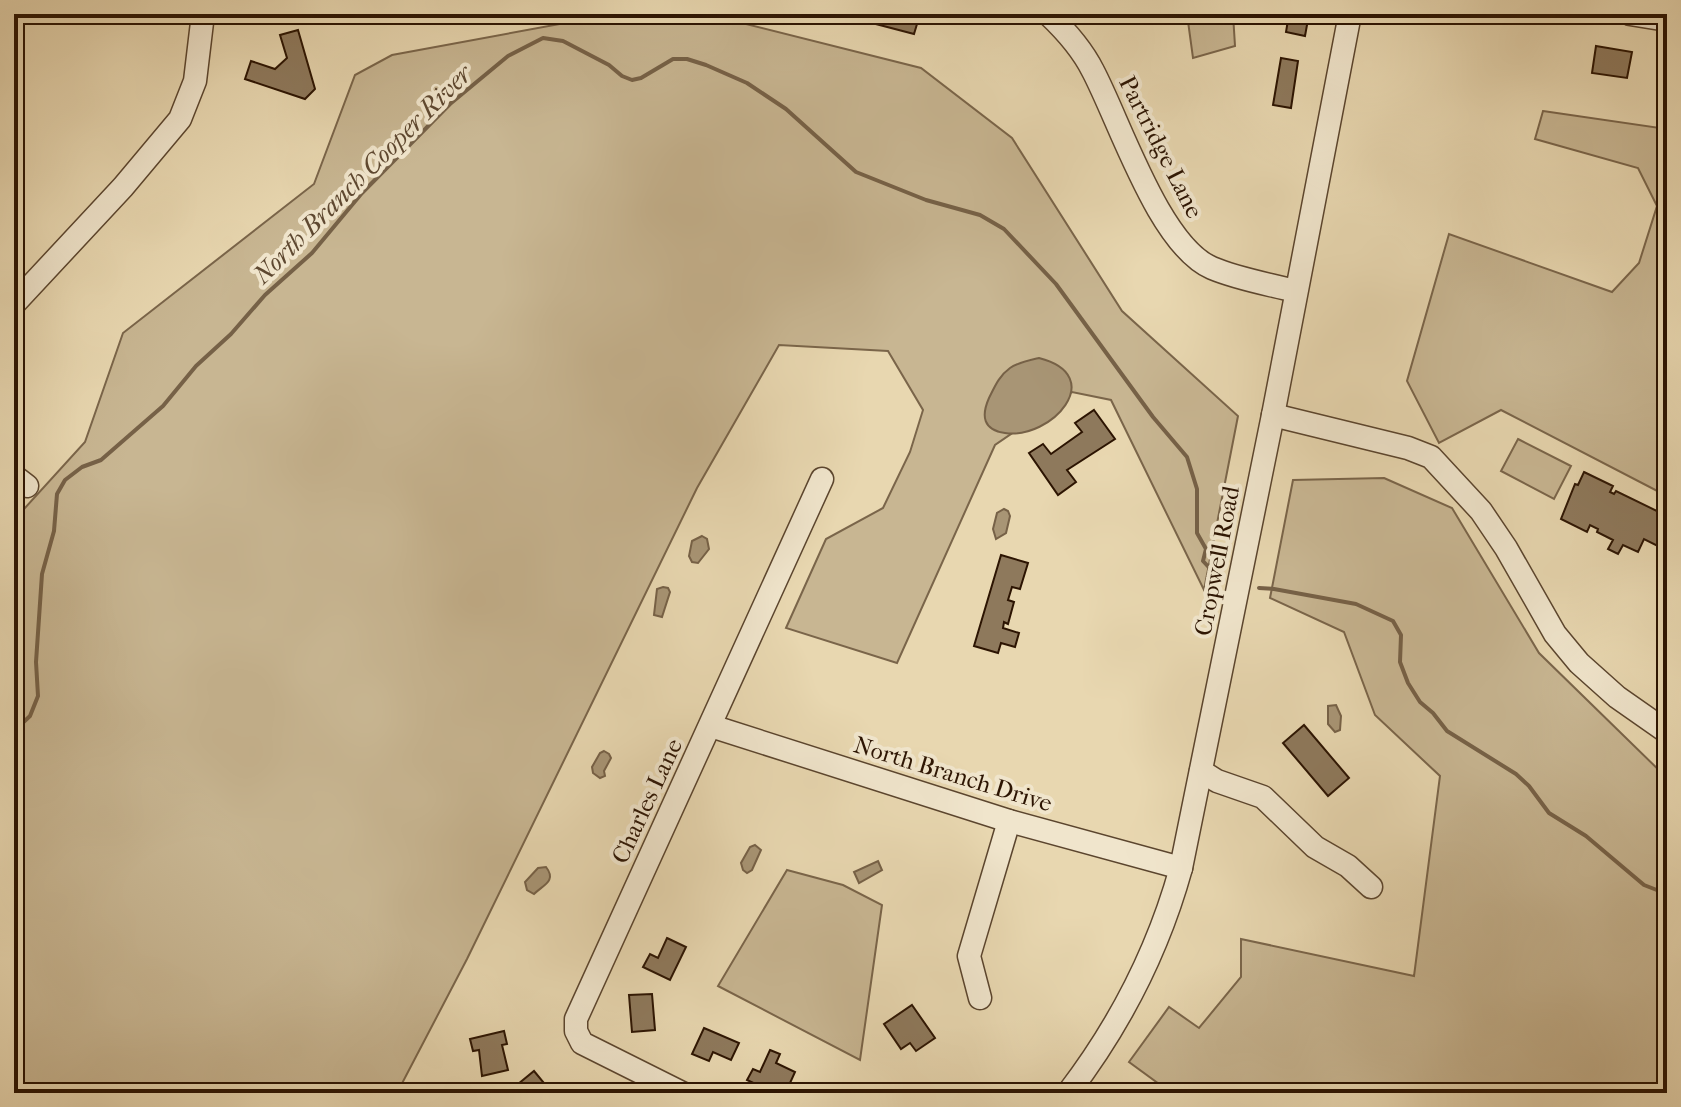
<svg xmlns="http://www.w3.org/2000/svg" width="1681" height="1107" font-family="'IM FELL French Canon',serif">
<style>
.green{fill:#c8b692;stroke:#7a654a;stroke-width:2}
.water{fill:#a89575;stroke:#766147;stroke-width:2}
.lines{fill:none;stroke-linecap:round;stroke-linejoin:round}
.stream{stroke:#766147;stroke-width:4}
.building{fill:#8e795c;stroke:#2c1402;stroke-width:2}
.minor-casing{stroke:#5b452e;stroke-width:25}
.minor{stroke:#f0e5cc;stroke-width:22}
.labels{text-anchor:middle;stroke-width:8;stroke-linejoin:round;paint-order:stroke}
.street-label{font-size:24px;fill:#2c1402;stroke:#f0e5cc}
.water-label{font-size:26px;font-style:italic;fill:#5e4830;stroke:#f0e5cc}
</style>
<rect width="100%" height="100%" fill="#e8d7b0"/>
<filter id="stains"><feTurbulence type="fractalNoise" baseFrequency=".0025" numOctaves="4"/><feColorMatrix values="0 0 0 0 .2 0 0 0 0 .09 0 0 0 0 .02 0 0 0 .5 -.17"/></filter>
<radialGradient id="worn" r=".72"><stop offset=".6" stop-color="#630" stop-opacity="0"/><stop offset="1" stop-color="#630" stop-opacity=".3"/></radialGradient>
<g class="green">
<path d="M 614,14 L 706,14 L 921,68 L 1012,138 L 1122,311 L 1238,416 L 1204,590 L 1111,400 L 1072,392 L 995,445 L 897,663 L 786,628 L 826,539 L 883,508 L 910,452 L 923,410 L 888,351 L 779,345 L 697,488 L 467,959 L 397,1093 L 14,1093 L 14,520 L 85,442 L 123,333 L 314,184 L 355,75 L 392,55 Z"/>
<path d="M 1187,14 L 1233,14 L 1235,46 L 1193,58 Z"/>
<path d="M 1543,111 L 1667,129 L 1667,496 L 1501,410 L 1439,443 L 1407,381 L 1449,234 L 1612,292 L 1639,263 L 1657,206 L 1638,168 L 1535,139 Z"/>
<path d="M 1518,439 L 1571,466 L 1554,499 L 1501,471 Z"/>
<path d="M 1384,478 L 1452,508 L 1539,653 L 1667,778 L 1667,1093 L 1160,1093 L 1155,1089 L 1159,1084 L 1129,1062 L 1169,1007 L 1199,1028 L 1241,977 L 1241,939 L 1414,976 L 1440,776 L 1375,715 L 1344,632 L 1270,598 L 1293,480 Z"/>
<path d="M 787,870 L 843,885 L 882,905 L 860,1060 L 718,986 Z"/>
</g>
<g class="water">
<path d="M 1039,358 C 1109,376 1051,440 1005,433 C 983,430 981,416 989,398 C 995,386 999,376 1010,368 C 1019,362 1030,360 1039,358 Z"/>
<path d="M 1004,509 L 1008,511 L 1010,516 L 1006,533 L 996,539 L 993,529 L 997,513 Z"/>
<path d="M 702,536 L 707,539 L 709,549 L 698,563 L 692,562 L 689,556 L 692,541 Z"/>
<path d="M 663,587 L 668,588 L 670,592 L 662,617 L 654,615 L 657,589 Z"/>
<path d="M 1336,705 L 1341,716 L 1340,730 L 1335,732 L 1328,724 L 1328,706 Z"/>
<path d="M 604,751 L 609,754 L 611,758 L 604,771 L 605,776 L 600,778 L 593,773 L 592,767 L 600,753 Z"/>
<path d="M 755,845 L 761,850 L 752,870 L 747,873 L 743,870 L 741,863 L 750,847 Z"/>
<path d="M 878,861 L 882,870 L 859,883 L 854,872 Z"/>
<path d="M 546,867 C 557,881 543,885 534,894 L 527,890 L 525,882 L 538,868 Z"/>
</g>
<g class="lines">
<g class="stream">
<path d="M 1259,588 L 1274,589 L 1356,604 L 1393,621 L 1401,635 L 1400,662 L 1408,683 L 1420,702 L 1433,713 L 1447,731 L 1516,774 L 1529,786 L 1549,813 L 1586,836 L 1644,885 L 1667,894"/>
<path d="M 14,731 L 30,716 L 38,696 L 36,662 L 42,574 L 54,531 L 57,494 L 65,480 L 82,467 L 101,460 L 163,406 L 196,366 L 231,334 L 265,295 L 312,253 L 362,193 L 450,104 L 508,56 L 543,38 L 563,41 L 609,65 L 622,76 L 632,80 L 641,78 L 673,59 L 687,59 L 706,65 L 747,83 L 786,109 L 856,172 L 926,200 L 980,215 L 1004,229 L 1056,284 L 1153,417 L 1187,457 L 1197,489 L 1197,533 L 1206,549 L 1203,561 L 1217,576"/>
</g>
</g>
<g class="building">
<path d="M 875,14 L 920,14 L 914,34 L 872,23 Z"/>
<path d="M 1289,14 L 1309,14 L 1305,36 L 1286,32 Z"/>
<path d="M 298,30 L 315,89 L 305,99 L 245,79 L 251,61 L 275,69 L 287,58 L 280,35 Z"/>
<path d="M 1596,46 L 1632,52 L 1627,78 L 1592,73 Z"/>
<path d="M 1281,58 L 1298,61 L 1291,108 L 1273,105 Z"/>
<path d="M 1094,410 L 1115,439 L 1067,470 L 1076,482 L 1058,495 L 1029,453 L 1043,444 L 1051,454 L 1082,432 L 1075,423 Z"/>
<path d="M 1584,472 L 1613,486 L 1610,492 L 1614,494 L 1616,491 L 1661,513 L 1659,516 L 1667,520 L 1667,554 L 1659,550 L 1660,547 L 1644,539 L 1638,552 L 1623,545 L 1618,554 L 1608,549 L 1613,540 L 1597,532 L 1598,529 L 1590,525 L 1587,532 L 1561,519 L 1575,484 L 1578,485 Z"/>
<path d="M 1001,555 L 1028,563 L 1020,589 L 1012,587 L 1008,600 L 1014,602 L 1008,624 L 1004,622 L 1003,628 L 1019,633 L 1015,647 L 1001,643 L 998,653 L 974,646 Z"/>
<path d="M 1304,725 L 1349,778 L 1328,796 L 1283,743 Z"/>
<path d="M 667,938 L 686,947 L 670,980 L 643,967 L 650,954 L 658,958 Z"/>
<path d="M 652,994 L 655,1030 L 632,1032 L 629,995 Z"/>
<path d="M 912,1005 L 935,1038 L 916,1051 L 910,1043 L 901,1049 L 884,1024 Z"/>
<path d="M 704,1028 L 739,1043 L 731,1060 L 713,1052 L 709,1061 L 692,1054 Z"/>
<path d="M 504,1031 L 507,1044 L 502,1045 L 508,1070 L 482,1076 L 479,1050 L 473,1051 L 470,1039 Z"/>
<path d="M 770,1050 L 780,1054 L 776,1063 L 795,1072 L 786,1092 L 773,1086 L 771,1091 L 747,1080 L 753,1069 L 760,1072 Z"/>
<path d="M 534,1071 L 544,1083 L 538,1088 L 542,1093 L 507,1093 Z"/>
<path d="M 810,1084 L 828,1093 L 805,1093 Z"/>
</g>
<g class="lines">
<g class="minor-casing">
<g id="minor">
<path d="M 1048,14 C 1066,31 1082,49 1093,71 C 1120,122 1159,245 1212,268 C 1238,279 1268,284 1295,291"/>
<path d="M 1630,14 L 1667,20"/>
<path d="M 14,304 L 123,187 L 180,119 L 195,81 L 203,14"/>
<path d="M 1273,415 L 1408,448 L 1431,457 L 1481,511 L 1506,548 L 1555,634 L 1579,663 L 1617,697 L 1667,732"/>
<path d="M 14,476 L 27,486"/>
<path d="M 711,726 L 1009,821 L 1181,868"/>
<path d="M 1201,771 L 1217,781 L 1263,797 L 1315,847 L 1348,866 L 1371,887"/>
<path d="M 980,998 L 969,956 L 1009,821"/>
<path d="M 682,1093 L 582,1043 L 576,1031 L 576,1019 L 822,479"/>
<path d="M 1068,1093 C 1120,1025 1158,951 1181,868 L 1273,415 L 1350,14"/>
</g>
</g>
<use href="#minor" class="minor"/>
</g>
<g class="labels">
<g class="street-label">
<text transform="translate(1161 147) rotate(63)" y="8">Partridge Lane</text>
<text transform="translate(1217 561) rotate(-79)" y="8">Cropwell Road</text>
<text transform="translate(953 774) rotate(17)" y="8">North Branch Drive</text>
<text transform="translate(647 801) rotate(-65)" y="8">Charles Lane</text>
</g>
<g class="water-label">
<text transform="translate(362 174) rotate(-45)" y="9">North Branch Cooper River</text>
</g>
</g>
<rect width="1681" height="1107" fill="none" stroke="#e8d7b0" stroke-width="48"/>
<rect x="16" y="16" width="1649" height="1075" fill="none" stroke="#2c1402" stroke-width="4"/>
<rect x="24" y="24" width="1633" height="1059" fill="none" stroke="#2c1402" stroke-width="2"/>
<rect width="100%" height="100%" filter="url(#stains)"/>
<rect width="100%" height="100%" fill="url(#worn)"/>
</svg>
